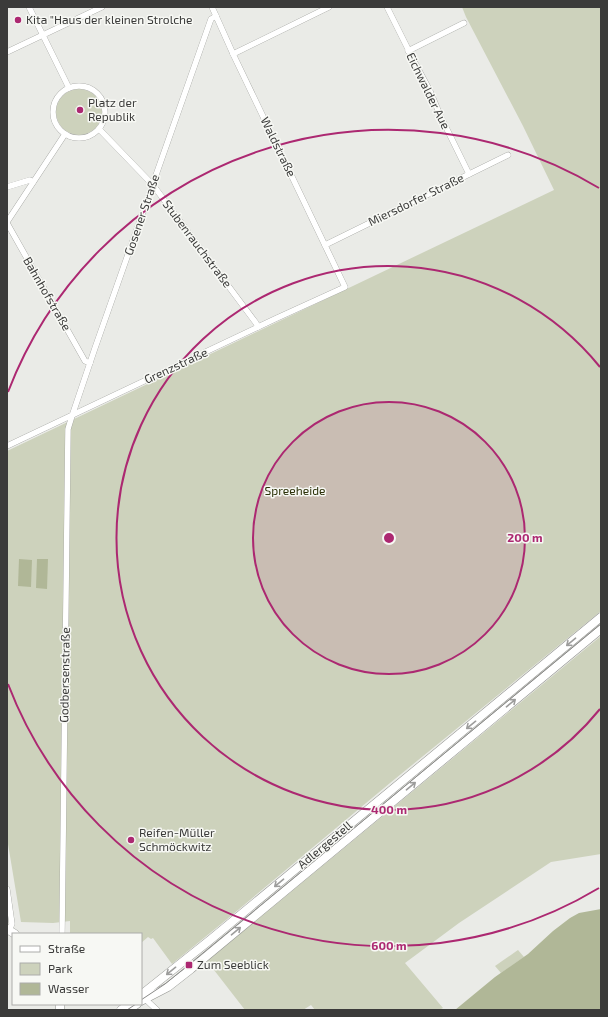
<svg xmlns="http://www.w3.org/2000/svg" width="608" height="1017" font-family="'Exo 2',sans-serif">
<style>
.green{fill:#cdd2bc}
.water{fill:#b0b797}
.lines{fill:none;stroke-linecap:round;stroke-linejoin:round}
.minor-casing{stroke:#949591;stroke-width:6}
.secondary-casing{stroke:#949591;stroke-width:9}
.minor{stroke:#fff;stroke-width:5.5}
.secondary{stroke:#fff;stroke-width:8}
.tram{stroke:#898987;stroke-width:1}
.oneway{stroke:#9d9d9c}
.ring{fill:none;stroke:#ac2871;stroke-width:2}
.poi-dot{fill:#ac2871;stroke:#f7f8f4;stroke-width:1.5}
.labels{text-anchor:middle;stroke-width:3;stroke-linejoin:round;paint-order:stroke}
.poi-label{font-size:12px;fill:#3b3b3a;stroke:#f7f8f4;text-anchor:start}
.street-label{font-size:12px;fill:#3b3b3a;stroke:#f7f8f4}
.park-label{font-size:12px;fill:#2b3108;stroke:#f7f8f4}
.centre{fill:#ac2871;stroke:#f7f8f4;stroke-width:2}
.ring-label{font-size:12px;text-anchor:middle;font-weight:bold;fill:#ac2871;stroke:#f7f8f4;stroke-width:3;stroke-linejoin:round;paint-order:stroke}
</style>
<rect width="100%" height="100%" fill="#eaebe7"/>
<g class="green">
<path d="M 462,7 L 601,7 L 601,611 L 390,783 L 226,920 L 172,964 L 153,938 L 151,939 L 148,937 L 141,943 L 141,934 L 70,934 L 70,921 L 53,923 L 21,922 L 7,838 L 7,451 L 554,190 L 523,126 L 466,17 Z"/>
<circle cx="79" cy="112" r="23"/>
<path d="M 601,636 L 601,854 L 551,862 L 459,923 L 405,963 L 443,1008 L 439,1010 L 315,1010 L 311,1005 L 303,1010 L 245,1010 L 207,961 Z"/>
<path d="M 518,950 L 524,957 L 501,973 L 495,966 Z"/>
</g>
<g class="water">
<path d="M 19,559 L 32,560 L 31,587 L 18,586 Z"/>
<path d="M 37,559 L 48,559 L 47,589 L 36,588 Z"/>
<path d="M 601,909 L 601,1010 L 455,1010 L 495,977 L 528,954 L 553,931 L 570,918 L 579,913 Z"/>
</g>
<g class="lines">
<g class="minor-casing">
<g id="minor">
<path d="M 29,7 L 69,88"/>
<path d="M 387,7 L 415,63 L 430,91 L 440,115 L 469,174"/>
<path d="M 408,51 L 464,23"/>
<path d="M 7,52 L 102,7"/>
<path d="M 233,54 L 329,7"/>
<circle cx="79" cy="112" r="26"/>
<path d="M 99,129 L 153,185 L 256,323 L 258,327"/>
<path d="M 7,187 L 30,180 L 33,182"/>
<path d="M 7,222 L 65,134"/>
<path d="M 7,223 L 85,361 L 90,363"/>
<path d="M 325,245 L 508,155"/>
<path d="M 7,446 L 277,318 L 345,287 L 234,56 L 212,7"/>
<path d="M 7,889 L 12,924 L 9,930"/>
<path d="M 62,934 L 68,429 L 72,416 L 95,348 L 211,19 L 216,16"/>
<path d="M 143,997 L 157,1010"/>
</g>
</g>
<g class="secondary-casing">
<g id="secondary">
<path d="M 7,929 L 15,934"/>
<path d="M 141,995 L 210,940 L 601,617"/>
<path d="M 141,1001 L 168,987 L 191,969 L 601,629"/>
<path d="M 60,1010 L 60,1004"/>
<path d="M 121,1010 L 129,1004"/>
<path d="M 128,1010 L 137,1004"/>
</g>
</g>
<use href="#minor" class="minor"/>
<use href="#secondary" class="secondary"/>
<g class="tram">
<path d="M 141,1000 L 165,984 L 186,967 L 601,624"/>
<path d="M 127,1010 L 136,1004"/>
</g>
</g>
<defs><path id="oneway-shaft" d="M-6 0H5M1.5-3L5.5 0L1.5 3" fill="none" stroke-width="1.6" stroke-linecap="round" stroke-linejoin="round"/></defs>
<g class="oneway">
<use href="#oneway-shaft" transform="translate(571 642) rotate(140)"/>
<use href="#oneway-shaft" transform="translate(511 703) rotate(-40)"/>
<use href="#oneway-shaft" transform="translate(471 725) rotate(141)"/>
<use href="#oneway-shaft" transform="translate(411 786) rotate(-40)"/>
<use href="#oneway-shaft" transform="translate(279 883) rotate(140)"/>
<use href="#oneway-shaft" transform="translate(236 931) rotate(-40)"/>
<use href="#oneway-shaft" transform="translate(171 971) rotate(141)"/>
</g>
<circle cx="389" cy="538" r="136" fill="#ac2871" fill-opacity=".12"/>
<g class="ring">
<circle cx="389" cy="538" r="136"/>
<path d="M600 709A272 272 0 1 1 600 367"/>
<path d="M599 888A408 408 0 0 1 8 684M8 392A408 408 0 0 1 599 188"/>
</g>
<g class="poi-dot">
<circle cx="18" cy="20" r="4"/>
<circle cx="80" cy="110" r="4"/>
<circle cx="131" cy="840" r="4"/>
<rect x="185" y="961" width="8" height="8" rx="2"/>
</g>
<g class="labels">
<g class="poi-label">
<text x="26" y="24">Kita "Haus der kleinen Strolche</text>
<text x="88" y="107">Platz der<tspan x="88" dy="14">Republik</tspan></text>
<text x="139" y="837">Reifen-Müller<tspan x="139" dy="14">Schmöckwitz</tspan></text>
<text x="197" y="969">Zum Seeblick</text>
</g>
<g class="street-label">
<text transform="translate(428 91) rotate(64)" y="4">Eichwalder Aue</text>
<text transform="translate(278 147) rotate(64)" y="4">Waldstraße</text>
<text transform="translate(416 200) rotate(-26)" y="4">Miersdorfer Straße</text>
<text transform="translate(142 215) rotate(-71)" y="4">Gosener Straße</text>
<text transform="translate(197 244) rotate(53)" y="4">Stubenrauchstraße</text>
<text transform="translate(47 294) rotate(60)" y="4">Bahnhofstraße</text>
<text transform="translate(176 366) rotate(-25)" y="4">Grenzstraße</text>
<text transform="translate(65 675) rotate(-89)" y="4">Godbersenstraße</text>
<text transform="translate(325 845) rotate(-40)" y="4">Adlergestell</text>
</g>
<g class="park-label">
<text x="295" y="495">Spreeheide</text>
</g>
</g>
<circle cx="389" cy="538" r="6" class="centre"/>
<g class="ring-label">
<text x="525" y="542">200 m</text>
<text x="389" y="814">400 m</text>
<text x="389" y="950">600 m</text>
</g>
<rect width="608" height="1017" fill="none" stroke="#3b3b3a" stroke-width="16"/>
<rect x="12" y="933" width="130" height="72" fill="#f7f8f4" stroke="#acacaa"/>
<rect x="20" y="946" width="20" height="6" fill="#ffffff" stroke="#acacaa"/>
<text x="48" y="953" font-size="12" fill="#3b3b3a">Straße</text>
<rect x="20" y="963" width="20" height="12" fill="#cdd2bc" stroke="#acacaa"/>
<text x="48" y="973" font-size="12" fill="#3b3b3a">Park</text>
<rect x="20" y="983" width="20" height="12" fill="#b0b797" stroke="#acacaa"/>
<text x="48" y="993" font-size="12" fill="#3b3b3a">Wasser</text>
</svg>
